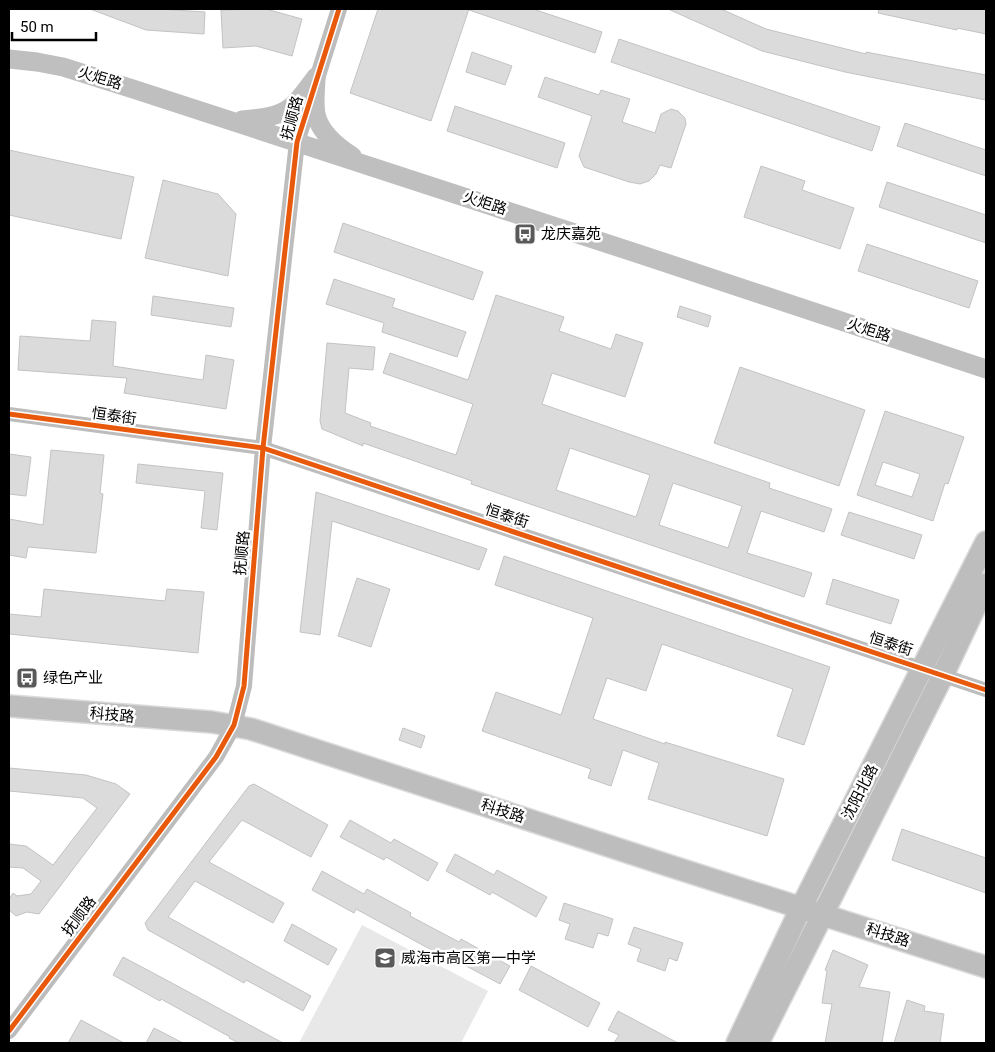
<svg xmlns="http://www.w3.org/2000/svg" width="995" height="1052" font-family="Roboto,'Noto Sans SC',sans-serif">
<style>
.green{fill:#e8e8e8}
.building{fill:#dbdbdb;stroke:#c3c3c3;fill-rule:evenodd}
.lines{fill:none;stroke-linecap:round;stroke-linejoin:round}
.primary-casing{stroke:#dbdbdb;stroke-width:24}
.minor{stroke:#bdbdbd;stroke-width:14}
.tertiary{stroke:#bdbdbd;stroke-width:16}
.secondary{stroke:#bfbfbf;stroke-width:19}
.primary{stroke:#bdbdbd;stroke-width:21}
.cycleway-casing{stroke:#fff;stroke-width:8}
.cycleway{stroke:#e8590c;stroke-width:5}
.labels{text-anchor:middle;stroke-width:5;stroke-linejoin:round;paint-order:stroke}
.street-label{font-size:15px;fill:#000;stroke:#fff}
.poi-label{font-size:15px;fill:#000;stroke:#fff;text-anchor:start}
</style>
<rect width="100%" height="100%" fill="#fff"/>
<path class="green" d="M 362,925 L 488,991 L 461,1043 L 299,1043 Z"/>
<g class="building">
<path d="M 90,9 L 158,9 L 205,12 L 204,34 L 146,30 Z"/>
<path d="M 266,9 L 302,19 L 292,56 L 256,46 L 223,48 L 221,10 Z"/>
<path d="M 378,9 L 469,9 L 431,121 L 350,93 Z"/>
<path d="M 469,9 L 533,9 L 602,32 L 595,53 L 469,10 Z"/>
<path d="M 668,9 L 721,9 L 766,29 L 866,54 L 866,52 L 986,75 L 986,100 L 845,72 L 762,51 Z"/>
<path d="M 879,9 L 986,9 L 986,34 L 957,28 L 957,30 L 878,13 Z"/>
<path d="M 619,39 L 880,127 L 872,151 L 611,62 Z"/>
<path d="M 472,52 L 512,66 L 505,85 L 466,72 Z"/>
<path d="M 545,77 L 599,95 L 601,90 L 630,99 L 622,122 L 655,133 L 661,114 L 671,109 L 678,111 L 685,118 L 686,124 L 671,168 L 660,165 L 656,174 L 649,181 L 640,184 L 629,182 L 584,167 L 579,156 L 592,116 L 538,97 Z"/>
<path d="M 455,106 L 565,143 L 557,168 L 447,131 Z"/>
<path d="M 905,123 L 986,150 L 986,176 L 897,146 Z"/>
<path d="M 9,150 L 134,177 L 121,239 L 9,215 Z"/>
<path d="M 761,166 L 805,181 L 802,190 L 854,208 L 840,249 L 744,217 Z"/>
<path d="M 163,180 L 218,194 L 236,214 L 228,276 L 145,258 Z"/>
<path d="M 887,182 L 986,215 L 986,243 L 879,207 Z"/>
<path d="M 343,223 L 483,272 L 473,300 L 334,252 Z"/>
<path d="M 867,244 L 978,281 L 969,308 L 858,271 Z"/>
<path d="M 334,279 L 395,299 L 392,307 L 466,332 L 457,357 L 382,332 L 384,323 L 326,304 Z"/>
<path d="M 496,295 L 564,317 L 559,331 L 611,349 L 616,334 L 643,343 L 625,397 L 552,373 L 542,404 L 770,483 L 769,488 L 832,509 L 824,532 L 761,511 L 747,553 L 812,573 L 804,597 L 471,484 L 472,481 L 363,443 L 363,446 L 322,429 L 320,421 L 327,343 L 375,347 L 373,370 L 349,368 L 345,413 L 371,423 L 370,426 L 456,455 L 473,404 L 383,373 L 390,353 L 468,380 ZM 570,448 L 650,475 L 636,517 L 556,490 ZM 673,483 L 742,506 L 728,548 L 659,525 Z"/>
<path d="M 153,296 L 234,308 L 231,327 L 151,315 Z"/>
<path d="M 680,306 L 711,316 L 708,327 L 677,317 Z"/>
<path d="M 92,320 L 116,322 L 113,366 L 203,380 L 206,355 L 234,360 L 226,409 L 124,393 L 127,378 L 18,370 L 20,336 L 90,341 Z"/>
<path d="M 740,367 L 865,410 L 839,486 L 714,443 Z"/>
<path d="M 885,411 L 964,437 L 948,484 L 945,483 L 933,521 L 857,495 ZM 883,462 L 920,474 L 912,497 L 875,485 Z"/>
<path d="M 51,450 L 104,455 L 100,493 L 103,494 L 96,553 L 28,547 L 26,558 L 9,555 L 9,519 L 43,525 Z"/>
<path d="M 9,454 L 31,457 L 26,496 L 9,494 Z"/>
<path d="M 138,464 L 223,473 L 217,530 L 201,528 L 205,491 L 136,483 Z"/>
<path d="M 316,492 L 487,549 L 479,570 L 332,521 L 320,635 L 300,632 Z"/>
<path d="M 849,512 L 922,535 L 914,559 L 841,535 Z"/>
<path d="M 504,556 L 830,667 L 804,745 L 777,736 L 793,689 L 662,644 L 646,691 L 607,678 L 593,719 L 665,744 L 665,742 L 784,779 L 767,836 L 648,799 L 659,763 L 623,750 L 611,786 L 588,778 L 591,769 L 482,731 L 496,692 L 561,715 L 593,618 L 495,585 Z"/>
<path d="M 357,578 L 390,589 L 371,647 L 338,636 Z"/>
<path d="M 833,579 L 899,600 L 891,624 L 826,604 Z"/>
<path d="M 44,589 L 165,601 L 167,589 L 204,592 L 198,653 L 9,634 L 9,614 L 41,617 Z"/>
<path d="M 403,728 L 425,736 L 421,748 L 399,740 Z"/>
<path d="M 9,768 L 86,775 L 116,784 L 130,794 L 39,914 L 27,912 L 16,916 L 9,910 L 9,899 L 13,893 L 17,896 L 31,894 L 41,881 L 23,868 L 9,867 L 9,844 L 26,846 L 53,865 L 97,808 L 83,798 L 9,791 Z"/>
<path d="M 254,784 L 328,825 L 311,857 L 242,820 L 209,862 L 284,903 L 273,923 L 195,881 L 168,917 L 311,996 L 303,1011 L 246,980 L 244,983 L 148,930 L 145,923 L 249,786 Z"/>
<path d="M 350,820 L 391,843 L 394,839 L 438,863 L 428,881 L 386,857 L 384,860 L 340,837 Z"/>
<path d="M 902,829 L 986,858 L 986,893 L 892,860 Z"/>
<path d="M 455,854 L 494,875 L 497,870 L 547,897 L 536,917 L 492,892 L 490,895 L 446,871 Z"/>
<path d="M 322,871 L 364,894 L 367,889 L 411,913 L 410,916 L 459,942 L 461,939 L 510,966 L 500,984 L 455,960 L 454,962 L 356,909 L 354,913 L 312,890 Z"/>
<path d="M 564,903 L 613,919 L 608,936 L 598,933 L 593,948 L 565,939 L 570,924 L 559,920 Z"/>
<path d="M 292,924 L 337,949 L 328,965 L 284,941 Z"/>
<path d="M 634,927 L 683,943 L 677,961 L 669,958 L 665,971 L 637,961 L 641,949 L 628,944 Z"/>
<path d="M 833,950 L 868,965 L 859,987 L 890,992 L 882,1043 L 825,1043 L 832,1004 L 822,1003 L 827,971 L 825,970 Z"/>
<path d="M 123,957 L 170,982 L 283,1043 L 239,1043 L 229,1038 L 230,1037 L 161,999 L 160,1001 L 113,975 Z"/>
<path d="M 531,966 L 600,1003 L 588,1027 L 519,990 Z"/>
<path d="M 907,1000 L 925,1006 L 924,1011 L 944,1014 L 940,1043 L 894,1043 Z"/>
<path d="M 618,1011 L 678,1043 L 614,1043 L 619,1035 L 608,1030 Z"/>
<path d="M 81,1020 L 124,1043 L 68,1043 Z"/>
<path d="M 154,1028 L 183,1043 L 146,1043 Z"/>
</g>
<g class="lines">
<g class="primary-casing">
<g id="primary">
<path d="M 9,706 L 212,722 L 251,729 L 667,865 L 986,967"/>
<path d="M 737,1043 L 801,908 L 986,542"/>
<path d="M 758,1043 L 943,675 L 986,584"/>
</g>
</g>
<path class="minor" d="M 9,414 L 263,448 L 986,690"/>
<path class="tertiary" d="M 9,1031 L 216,757 L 234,725 L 244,686 L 263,448 L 297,142 L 339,9"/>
<g class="secondary">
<path d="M 9,59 L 37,62 L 63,67 L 133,89 L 636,253 L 986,369"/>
<path d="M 316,77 C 316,89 313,106 317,118 C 322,134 338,147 352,156"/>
<path d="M 242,120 C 287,116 290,112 316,77"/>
</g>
<use href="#primary" class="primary"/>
<g class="cycleway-casing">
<g id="cycleway">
<path d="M 9,414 L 263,448 L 986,690"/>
<path d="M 9,1031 L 216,757 L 234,725 L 244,686 L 263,448 L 297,142 L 339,9"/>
</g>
</g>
<use href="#cycleway" class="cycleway"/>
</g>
<defs>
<g id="bus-square" transform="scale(1.125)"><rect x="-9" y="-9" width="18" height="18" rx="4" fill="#595959" stroke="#fff"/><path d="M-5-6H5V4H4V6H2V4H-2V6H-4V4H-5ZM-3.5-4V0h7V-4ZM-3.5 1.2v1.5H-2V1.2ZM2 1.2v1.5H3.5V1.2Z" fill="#fff"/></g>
<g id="school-square" transform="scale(1.125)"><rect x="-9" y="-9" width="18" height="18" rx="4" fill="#595959" stroke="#fff"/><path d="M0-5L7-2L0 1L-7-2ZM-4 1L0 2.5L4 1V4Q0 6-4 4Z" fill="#fff"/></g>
</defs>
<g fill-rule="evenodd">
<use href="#bus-square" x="525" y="234"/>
<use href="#bus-square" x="27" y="678"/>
<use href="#school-square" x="385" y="958"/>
</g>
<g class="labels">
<g class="street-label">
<text transform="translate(100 78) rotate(17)" y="5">火炬路</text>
<text transform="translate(292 118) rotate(-75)" y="5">抚顺路</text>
<text transform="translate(485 203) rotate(18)" y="5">火炬路</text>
<text transform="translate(869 330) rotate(18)" y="5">火炬路</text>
<text transform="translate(114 416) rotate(8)" y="5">恒泰街</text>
<text transform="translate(507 516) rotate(18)" y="5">恒泰街</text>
<text transform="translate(242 553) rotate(-85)" y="5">抚顺路</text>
<text transform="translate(891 644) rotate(18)" y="5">恒泰街</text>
<text transform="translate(112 715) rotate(5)" y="5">科技路</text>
<text transform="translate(860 792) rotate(-63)" y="5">沈阳北路</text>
<text transform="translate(503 811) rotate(18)" y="5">科技路</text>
<text transform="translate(79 916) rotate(-53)" y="5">抚顺路</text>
<text transform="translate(888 935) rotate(18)" y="5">科技路</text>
</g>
<g class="poi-label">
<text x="541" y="239">龙庆嘉苑</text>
<text x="43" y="683">绿色产业</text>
<text x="401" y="963">威海市高区第一中学</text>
</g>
</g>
<rect width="995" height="1052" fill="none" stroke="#000000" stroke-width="20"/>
<path d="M12 32v8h84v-8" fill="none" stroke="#000000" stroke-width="2.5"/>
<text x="20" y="32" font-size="15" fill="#000000" stroke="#ffffff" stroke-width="4" paint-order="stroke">50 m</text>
</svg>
